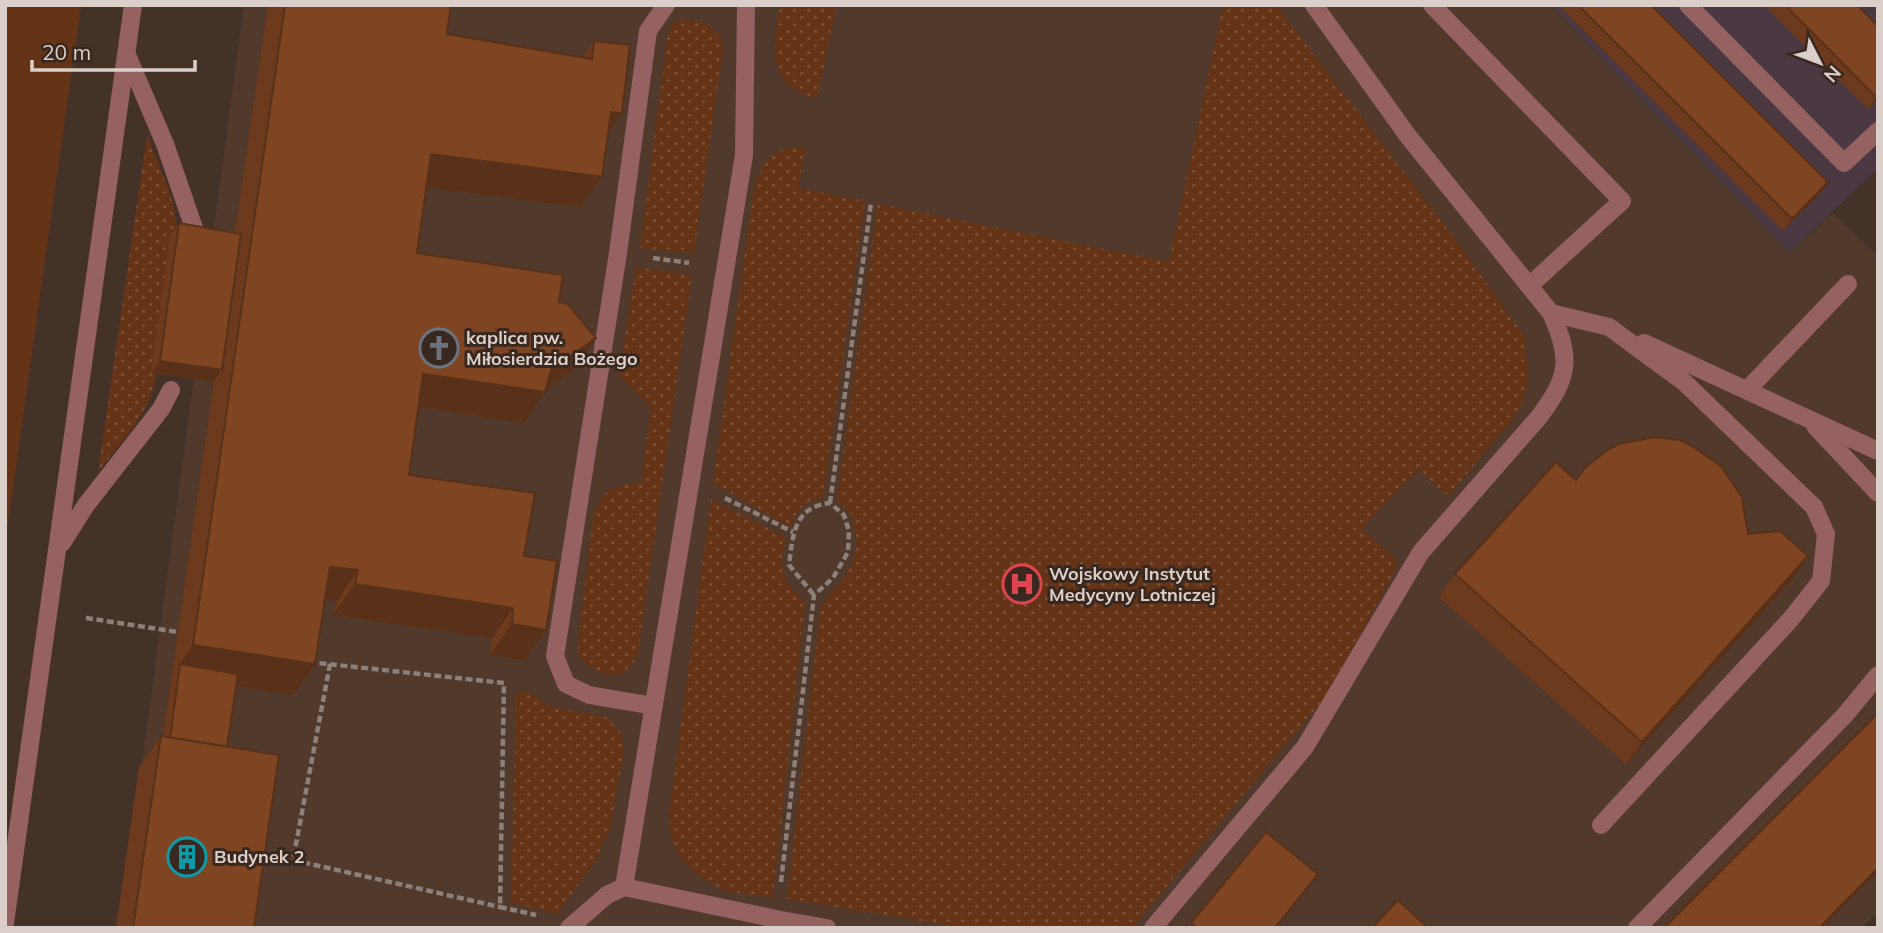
<svg xmlns="http://www.w3.org/2000/svg" width="1883" height="933" font-family="Mulish,sans-serif">
<style>
.industrial{fill:#4a3943}
.built{fill:#51392c}
.grass{fill:url(#grass-dots)}
.park{fill:#653417}
.lines{fill:none;stroke-linecap:round;stroke-linejoin:round}
.path{stroke:#8e7f78;stroke-width:4.5;stroke-dasharray:7 3.5;stroke-linecap:butt}
.minor{stroke:#966161;stroke-width:18}
.wall{fill:#6d3a1d}
.shaded-wall{fill:#593018}
.building{fill:#7f4422;stroke:#593018;stroke-width:2}
.labels{text-anchor:middle;stroke-width:6;stroke-linejoin:round;paint-order:stroke}
.poi-label{font-size:18px;font-weight:bold;fill:#dacfc9;stroke:#39281f;text-anchor:start}
</style>
<defs>
<pattern id="grass-dots" width="8" height="8" patternUnits="userSpaceOnUse" patternTransform="scale(1.75)"><rect width="8" height="8" fill="#653417"/><path d="M2 2h.1M6 6h.1" fill="none" stroke="#7a5037" stroke-width="1.8" stroke-linecap="round"/></pattern>
</defs>
<rect width="100%" height="100%" fill="#443229"/>
<path class="industrial" d="M 1550,5 L 1878,5 L 1878,168 L 1789,253 Z"/>
<path class="built" d="M 244,5 L 1550,5 L 1789,252 L 1833,213 L 1878,256 L 1878,913 L 1862,928 L 120,928 Z"/>
<g class="grass">
<path d="M 780,5 L 837,5 L 817,98 C 765,87 773,46 780,5 Z"/>
<path d="M 1223,5 L 1276,5 L 1459,244 L 1525,337 L 1528,381 L 1522,404 L 1513,419 L 1448,496 L 1418,469 L 1362,529 L 1395,558 L 1397,567 L 1326,696 L 1132,928 L 966,928 L 787,899 L 821,605 L 844,578 L 853,562 L 857,544 L 853,517 L 837,500 L 878,204 L 1169,262 Z"/>
<path d="M 680,20 C 702,20 715,23 724,45 L 694,253 L 640,248 L 668,33 L 671,26 Z"/>
<path d="M 147,135 L 170,193 L 175,212 L 176,228 L 156,379 C 148,416 120,443 98,472 Z"/>
<path d="M 793,147 L 806,148 L 798,188 L 865,201 L 823,497 C 804,502 797,508 790,527 L 713,483 L 754,189 C 760,167 769,152 793,147 Z"/>
<path d="M 636,267 L 692,275 L 638,653 C 625,687 595,677 577,653 L 594,511 L 607,491 L 631,483 L 641,483 L 651,407 L 619,375 Z"/>
<path d="M 711,499 L 787,538 C 776,569 782,580 805,602 L 773,897 L 727,892 L 696,874 L 682,861 L 671,837 L 669,815 Z"/>
<path d="M 527,691 L 552,707 L 609,718 L 621,733 L 624,750 L 610,829 L 595,861 L 557,914 L 511,902 L 516,693 Z"/>
</g>
<path class="park" d="M 5,5 L 81,5 L 5,544 Z"/>
<g class="lines">
<g class="path">
<path d="M 653,258 L 689,263"/>
<path d="M 725,498 L 793,532"/>
<path d="M 830,503 L 871,203"/>
<path d="M 86,618 L 178,632"/>
<path d="M 309,662 L 504,683 L 500,907 L 536,915"/>
<path d="M 330,664 L 293,860 L 500,907"/>
<path d="M 781,882 L 814,595 L 833,578 L 848,552 L 849,531 L 844,515 L 830,503 C 794,507 793,534 789,565 L 814,595"/>
</g>
<g class="minor">
<path d="M 746,5 L 744,155 L 624,887 L 781,920 L 827,928"/>
<path d="M 1432,5 L 1622,201 L 1529,286"/>
<path d="M 1688,5 L 1844,163 L 1878,131"/>
<path d="M 127,55 L 165,144 L 195,231"/>
<path d="M 1551,313 L 1609,327 L 1684,382 L 1814,507 L 1826,534 L 1821,581 L 1790,620 L 1601,825"/>
<path d="M 1644,343 L 1878,451"/>
<path d="M 1747,390 L 1848,284"/>
<path d="M 1815,426 L 1878,493"/>
<path d="M 62,543 L 86,505 L 161,409 L 171,390"/>
<path d="M 654,706 L 589,695 L 566,684 L 555,656 L 618,253 L 648,31 L 666,5"/>
<path d="M 5,923 L 133,5"/>
<path d="M 569,928 L 607,895 L 624,887"/>
<path d="M 1153,928 L 1305,747 L 1421,552 L 1539,417 C 1569,377 1572,359 1551,313 L 1408,136 L 1314,5"/>
<path d="M 1637,928 L 1845,715 L 1878,675"/>
</g>
</g>
<g class="wall">
<path d="M 268,5 L 451,5 L 447,34 L 583,57 L 594,41 L 608,132 L 602,177 L 580,207 L 426,187 L 417,253 L 559,302 L 574,369 L 546,390 L 524,423 L 418,407 L 409,475 L 524,556 L 546,630 L 524,660 L 490,655 L 492,638 L 333,615 L 337,601 L 324,599 L 293,695 L 236,686 L 227,747 L 254,928 L 116,928 L 139,767 L 161,736 L 163,737 L 214,382 L 151,373 L 170,235 L 179,223 L 235,233 Z"/>
<path d="M 1558,5 L 1651,5 L 1828,182 L 1820,194 L 1783,231 Z"/>
<path d="M 1764,5 L 1857,5 L 1878,26 L 1878,99 L 1868,109 Z"/>
<path d="M 1576,480 L 1748,534 L 1808,556 L 1792,579 L 1626,764 L 1439,597 L 1455,574 Z"/>
</g>
<g class="shaded-wall">
<path d="M 1878,95 L 1878,99 L 1868,109 L 1876,97 Z"/>
<path d="M 611,112 L 622,113 L 600,143 Z"/>
<path d="M 431,154 L 602,177 L 580,207 L 410,185 Z"/>
<path d="M 1828,182 L 1820,194 L 1783,231 L 1792,219 Z"/>
<path d="M 596,338 L 574,369 L 544,391 L 545,392 L 524,423 L 402,404 L 423,374 L 553,363 Z"/>
<path d="M 160,361 L 222,370 L 214,382 L 151,373 Z"/>
<path d="M 1808,556 L 1792,579 L 1626,764 L 1642,742 Z"/>
<path d="M 330,567 L 358,570 L 337,601 L 308,597 Z"/>
<path d="M 355,584 L 513,608 L 492,638 L 333,615 Z"/>
<path d="M 512,624 L 546,630 L 524,660 L 490,655 Z"/>
<path d="M 193,645 L 315,664 L 293,695 L 178,677 L 180,664 Z"/>
<path d="M 1878,868 L 1878,872 L 1822,928 L 1819,928 Z"/>
</g>
<g class="building">
<path d="M 285,5 L 451,5 L 447,34 L 592,59 L 594,41 L 630,45 L 622,113 L 611,112 L 602,177 L 431,154 L 417,253 L 563,275 L 559,302 L 568,304 L 596,338 L 560,364 L 553,363 L 545,392 L 423,374 L 409,475 L 535,493 L 524,556 L 557,561 L 546,630 L 512,624 L 513,608 L 355,584 L 358,570 L 330,567 L 315,664 L 193,645 Z"/>
<path d="M 1578,5 L 1651,5 L 1828,182 L 1792,219 Z"/>
<path d="M 1785,5 L 1857,5 L 1878,26 L 1878,95 L 1876,97 Z"/>
<path d="M 179,223 L 241,234 L 222,370 L 160,361 Z"/>
<path d="M 1655,437 L 1680,440 L 1692,446 L 1721,466 L 1742,497 L 1748,534 L 1780,531 L 1808,556 L 1642,742 L 1455,574 L 1556,462 L 1576,480 L 1585,468 L 1607,450 L 1619,444 Z"/>
<path d="M 180,664 L 238,674 L 227,747 L 170,738 Z"/>
<path d="M 1878,713 L 1878,868 L 1819,928 L 1664,928 Z"/>
<path d="M 161,736 L 279,755 L 254,928 L 133,928 Z"/>
<path d="M 1266,832 L 1318,874 L 1275,928 L 1197,928 L 1191,923 Z"/>
<path d="M 1398,900 L 1428,928 L 1372,928 Z"/>
</g>
<defs>
<g id="church-ring" transform="scale(2.0125)"><circle r="9.5" fill="#39281f" stroke="#6b7280" stroke-width="1.5"/><path d="M-1.2-6h2.4v3.5h3.3v2.4h-3.3V6h-2.4V-.1h-3.3v-2.4h3.3Z" fill="#6b7280"/></g>
<g id="hospital-ring" transform="scale(2.0125)"><circle r="9.5" fill="#39281f" stroke="#e0444e" stroke-width="1.5"/><path d="M-5-5h3v3.5h4V-5h3V5h-3V1.5h-4V5h-3Z" fill="#e0444e"/></g>
<g id="building-ring" transform="scale(2.0125)"><circle r="9.5" fill="#39281f" stroke="#0f9aa8" stroke-width="1.5"/><path d="M-4-6H4V6H1V3H-1V6H-4ZM-2.5-4.3h1.7v1.8h-1.7ZM.8-4.3h1.7v1.8H.8ZM-2.5-1h1.7V.8h-1.7ZM.8-1h1.7V.8H.8Z" fill="#0f9aa8"/></g>
</defs>
<g fill-rule="evenodd">
<use href="#church-ring" x="439" y="348"/>
<use href="#hospital-ring" x="1022" y="584"/>
<use href="#building-ring" x="187" y="857"/>
</g>
<g class="labels">
<g class="poi-label">
<text x="466" y="344">kaplica pw.<tspan x="466" dy="21">Miłosierdzia Bożego</tspan></text>
<text x="1049" y="580">Wojskowy Instytut<tspan x="1049" dy="21">Medycyny Lotniczej</tspan></text>
<text x="214" y="863">Budynek 2</text>
</g>
</g>
<rect width="1883" height="933" fill="none" stroke="#dacfc9" stroke-width="14"/>
<g transform="translate(1820 63) rotate(132)" stroke="#39281f" stroke-width="5" paint-order="stroke">
<path d="M0-5L12 26L0 18L-12 26Z" fill="#dacfc9"/>
<text y="-10" font-size="19" font-weight="bold" text-anchor="middle" fill="#dacfc9">N</text>
</g>
<path d="M32 60v10h163v-10" fill="none" stroke="#dacfc9" stroke-width="3.5"/>
<text x="42" y="60" font-size="21" fill="#dacfc9" stroke="#39281f" stroke-width="5" paint-order="stroke">20 m</text>
</svg>
